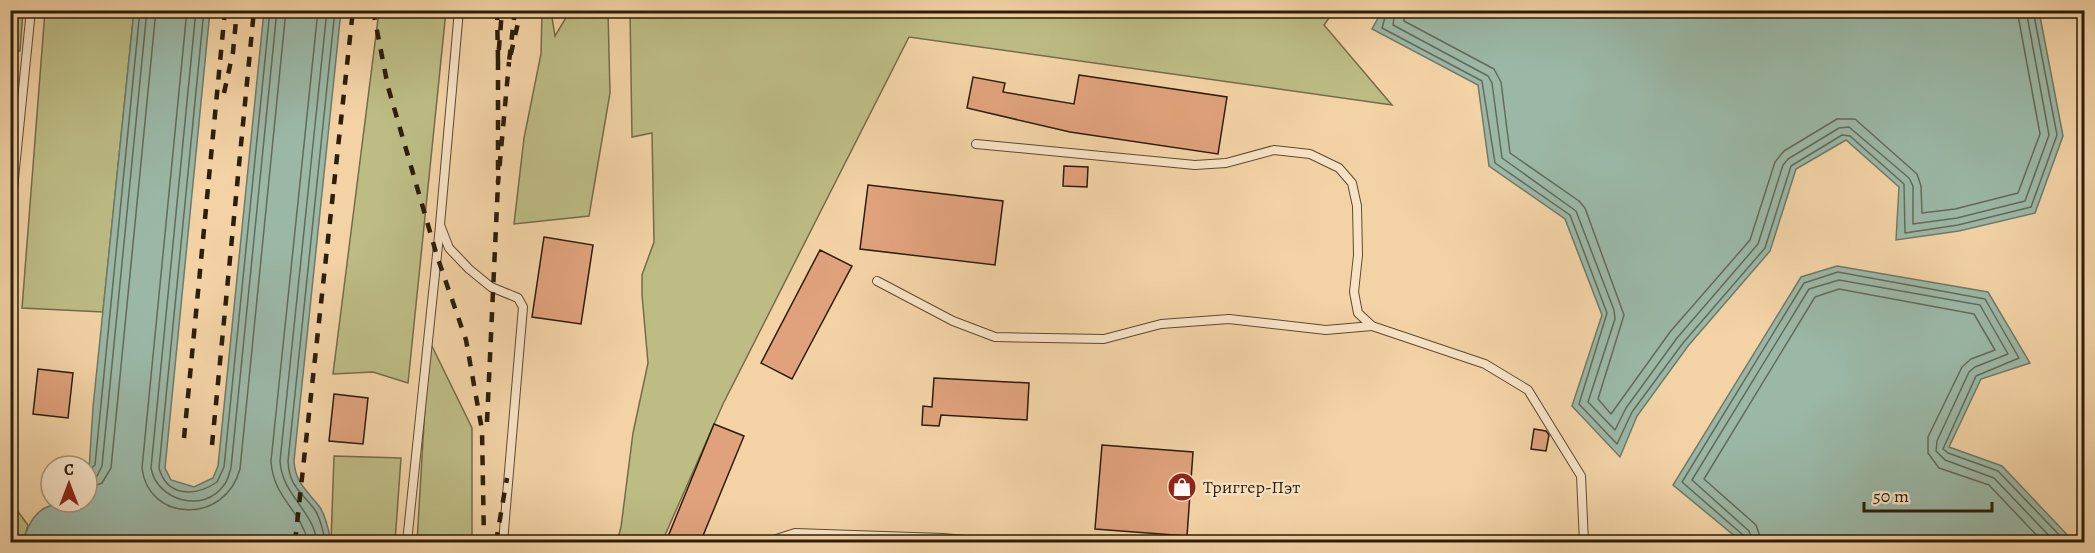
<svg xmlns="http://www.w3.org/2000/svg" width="2095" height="553" font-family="Alegreya,serif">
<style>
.green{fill:#bdbc85;stroke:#756c47;stroke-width:1.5}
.water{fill:#9bb8a7;stroke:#6f7a68;stroke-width:1.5}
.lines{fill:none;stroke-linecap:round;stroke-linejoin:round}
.shore{stroke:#646a58;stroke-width:1.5}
.building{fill:#e0a27c;stroke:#2d1d09;stroke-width:1.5}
.lane-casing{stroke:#5e4a30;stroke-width:10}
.lane{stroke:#f7e2c5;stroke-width:8}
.rail{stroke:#2d1d09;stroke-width:4.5;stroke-dasharray:10 10;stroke-linecap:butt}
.labels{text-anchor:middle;stroke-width:4.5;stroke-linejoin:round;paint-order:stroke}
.poi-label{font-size:18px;fill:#2d1d09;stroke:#f7e2c5;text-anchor:start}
</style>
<rect width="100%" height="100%" fill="#f3d3a6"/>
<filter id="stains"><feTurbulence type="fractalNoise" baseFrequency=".00333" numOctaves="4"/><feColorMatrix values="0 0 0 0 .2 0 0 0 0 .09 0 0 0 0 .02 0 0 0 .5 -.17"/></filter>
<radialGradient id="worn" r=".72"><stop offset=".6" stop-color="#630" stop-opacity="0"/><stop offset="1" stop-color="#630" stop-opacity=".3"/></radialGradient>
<g class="green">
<path d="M 11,10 L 23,11 L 20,51 L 11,51 Z"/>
<path d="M 45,11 L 134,11 L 103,312 L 22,308 Z"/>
<path d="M 379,11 L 446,11 L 408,383 L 373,372 L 333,374 Z"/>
<path d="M 542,11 L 551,11 L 555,36 L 570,11 L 608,11 L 610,93 L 589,216 L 514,224 L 524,138 L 541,54 Z"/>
<path d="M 630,11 L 1334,11 L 1324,25 L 1392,105 L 909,37 L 723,404 L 662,542 L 617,542 L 621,527 L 633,433 L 648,363 L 642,295 L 642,275 L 654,242 L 652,133 L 632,137 Z"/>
<path d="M 429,340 L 472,428 L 472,542 L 417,542 Z"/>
<path d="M 334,456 L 401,458 L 395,542 L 331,542 Z"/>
<path d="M 10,501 L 28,525 L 23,542 L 11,542 Z"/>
</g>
<g class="water">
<path d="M 134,11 L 210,11 L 165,468 L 171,480 L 194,487 L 213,478 L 218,466 L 264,11 L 341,11 L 294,461 C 295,482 307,491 319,506 C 326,515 329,532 331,542 L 23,542 C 33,504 51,502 87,502 L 93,407 Z"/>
<path d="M 1382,11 L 2039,11 L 2063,136 L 2035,213 L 1959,231 L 1896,240 L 1899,187 L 1846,140 L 1796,169 L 1770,251 L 1688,346 L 1637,416 L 1620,457 L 1572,406 L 1602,315 L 1565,219 L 1489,166 L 1478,85 L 1372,29 Z"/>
<path d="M 1837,266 L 1988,292 L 2030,363 L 1981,379 L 1949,447 L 2002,466 L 2074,542 L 1742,542 L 1673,485 L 1801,277 Z"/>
</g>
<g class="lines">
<g class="shore">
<path d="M 187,10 L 142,468 C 148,522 225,525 240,469 L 286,10"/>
<path d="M 196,10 L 151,468 C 157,501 204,514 224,485 C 228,481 229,473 231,468 L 277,10"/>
<path d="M 204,10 L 159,468 C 167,497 195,497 217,482 L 224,467 L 270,10"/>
<path d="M 1387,10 L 1382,28 L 1482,81 L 1495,163 L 1570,215 L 1607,313 L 1579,404 L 1617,444 L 1632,412 L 1683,343 L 1765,248 L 1791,166 L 1842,135 L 1850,136 L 1904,184 L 1905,233 L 1958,225 L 2031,207 L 2057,135 L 2033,10"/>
<path d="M 1395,10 L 1393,25 L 1488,76 L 1492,83 L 1502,158 L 1576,211 L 1614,310 L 1615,319 L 1588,402 L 1615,430 L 1626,408 L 1677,338 L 1758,244 L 1783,165 L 1788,159 L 1839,128 L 1849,127 L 1909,178 L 1913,186 L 1913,224 L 1957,218 L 2025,201 L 2049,135 L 2026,10"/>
<path d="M 1404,10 L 1404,21 L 1494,69 L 1501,82 L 1510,153 L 1579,201 L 1585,208 L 1624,315 L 1598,399 L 1611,414 L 1670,332 L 1750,240 L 1775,162 L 1784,151 L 1837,119 L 1855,119 L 1917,174 L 1921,186 L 1922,213 L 1955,209 L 2018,193 L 2040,134 L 2017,10"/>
<path d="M 87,472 L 95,465 L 140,10"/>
<path d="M 87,480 L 97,476 L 102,466 L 147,10"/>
<path d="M 87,489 L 102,483 L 111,468 L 156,10"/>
<path d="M 308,542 C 301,510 273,498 271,461 L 318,10"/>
<path d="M 317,542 C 313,510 282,495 280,461 L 327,10"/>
<path d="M 325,542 C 324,533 320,518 315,510 C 302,492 289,487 288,461 L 335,10"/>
<path d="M 1745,542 L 1743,535 L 1682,482 L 1804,283 L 1838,272 L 1985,299 L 2019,358 L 1976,376 L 1943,449 L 1948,453 L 1998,471 L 2066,542"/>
<path d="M 1753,542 L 1749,531 L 1692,480 L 1809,289 L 1839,280 L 1980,305 L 2008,354 L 1975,367 L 1969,372 L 1937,441 L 1936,451 L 1945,460 L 1994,478 L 2055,542"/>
<path d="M 1762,542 L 1756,525 L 1704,479 L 1815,297 L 1839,289 L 1974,314 L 1995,350 L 1971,359 L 1962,367 L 1928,437 L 1928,453 L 1939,468 L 1989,485 L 2043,542"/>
</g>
</g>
<g class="building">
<path d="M 1079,75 L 1227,97 L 1218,154 L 1070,132 L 967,108 L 973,77 L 1005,83 L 1003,92 L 1074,104 Z"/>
<path d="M 1064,166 L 1088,167 L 1087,187 L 1063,186 Z"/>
<path d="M 868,185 L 1003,201 L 995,265 L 860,249 Z"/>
<path d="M 544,237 L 593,245 L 581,324 L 532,317 Z"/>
<path d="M 820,250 L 852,266 L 792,379 L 761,363 Z"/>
<path d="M 38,369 L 73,373 L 68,418 L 33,414 Z"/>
<path d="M 934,378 L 1029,383 L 1027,420 L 941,415 L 939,426 L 922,425 L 923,406 L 932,407 Z"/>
<path d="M 334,394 L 368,398 L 363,444 L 329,441 Z"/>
<path d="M 714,424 L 744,436 L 700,543 L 675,543 L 667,539 Z"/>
<path d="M 1534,429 L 1546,431 L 1549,435 L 1546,451 L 1531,449 Z"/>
<path d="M 1102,445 L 1193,452 L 1187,536 L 1095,529 Z"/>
</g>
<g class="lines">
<g class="lane-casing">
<g id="lane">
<path d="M 459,10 L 440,225 L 449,248 L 469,269 L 491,287 L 518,298 L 523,307 L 503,542"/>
<path d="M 976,144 L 1195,165 L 1226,163 L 1274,150 L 1310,154 L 1339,168 L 1352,183 L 1357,206 L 1358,255 L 1354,292 L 1358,313 L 1372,326 L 1485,364 L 1528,390 L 1581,476 L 1584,542"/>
<path d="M 10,218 L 31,10"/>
<path d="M 877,281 L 953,321 L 995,337 L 1104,339 L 1161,324 L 1229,319 L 1326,330 L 1372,326"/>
<path d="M 407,542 L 440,226"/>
<path d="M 767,542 L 795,533 L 943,538 L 985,542"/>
</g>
</g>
<use href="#lane" class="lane"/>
<g class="rail">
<path d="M 373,10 L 388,87 L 437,256 L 466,340 L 482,430 L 484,542"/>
<path d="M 497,10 L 498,60 L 502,10"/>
<path d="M 515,10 L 509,62 L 521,10"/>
<path d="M 498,60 L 498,183 L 509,62"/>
<path d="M 224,93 L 233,52 L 237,10"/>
<path d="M 487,422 L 498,183"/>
<path d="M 184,438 L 225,10"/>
<path d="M 212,445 L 254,10"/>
<path d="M 295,542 L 353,10"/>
<path d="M 496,542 L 507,478"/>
</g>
</g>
<defs>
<g id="shop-disc" transform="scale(1.5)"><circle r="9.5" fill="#8f2418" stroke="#f7e2c5"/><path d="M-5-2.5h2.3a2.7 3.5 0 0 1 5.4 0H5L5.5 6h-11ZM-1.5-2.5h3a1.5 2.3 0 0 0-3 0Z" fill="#fff"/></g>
</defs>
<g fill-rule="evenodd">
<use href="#shop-disc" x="1182" y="487"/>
</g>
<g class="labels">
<g class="poi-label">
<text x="1203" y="493">Триггер-Пэт</text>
</g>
</g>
<rect width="2095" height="553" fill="none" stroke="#f3d3a6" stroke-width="36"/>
<rect x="12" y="12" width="2071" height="529" fill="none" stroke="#2d1d09" stroke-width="3"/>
<rect x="18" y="18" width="2059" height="517" fill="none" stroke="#2d1d09" stroke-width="1.5"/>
<g transform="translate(69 484)"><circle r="28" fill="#f7e2c5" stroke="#a6937a" stroke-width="1.5"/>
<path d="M0-4.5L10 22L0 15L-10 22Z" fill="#8f2418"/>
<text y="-9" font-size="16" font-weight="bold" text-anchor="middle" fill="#2d1d09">С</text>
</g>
<path d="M1864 502v9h128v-9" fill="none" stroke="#2d1d09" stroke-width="3"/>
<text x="1873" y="502" font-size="18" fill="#2d1d09" stroke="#f7e2c5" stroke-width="4.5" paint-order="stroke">50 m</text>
<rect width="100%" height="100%" filter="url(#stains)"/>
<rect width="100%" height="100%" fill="url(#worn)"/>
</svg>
